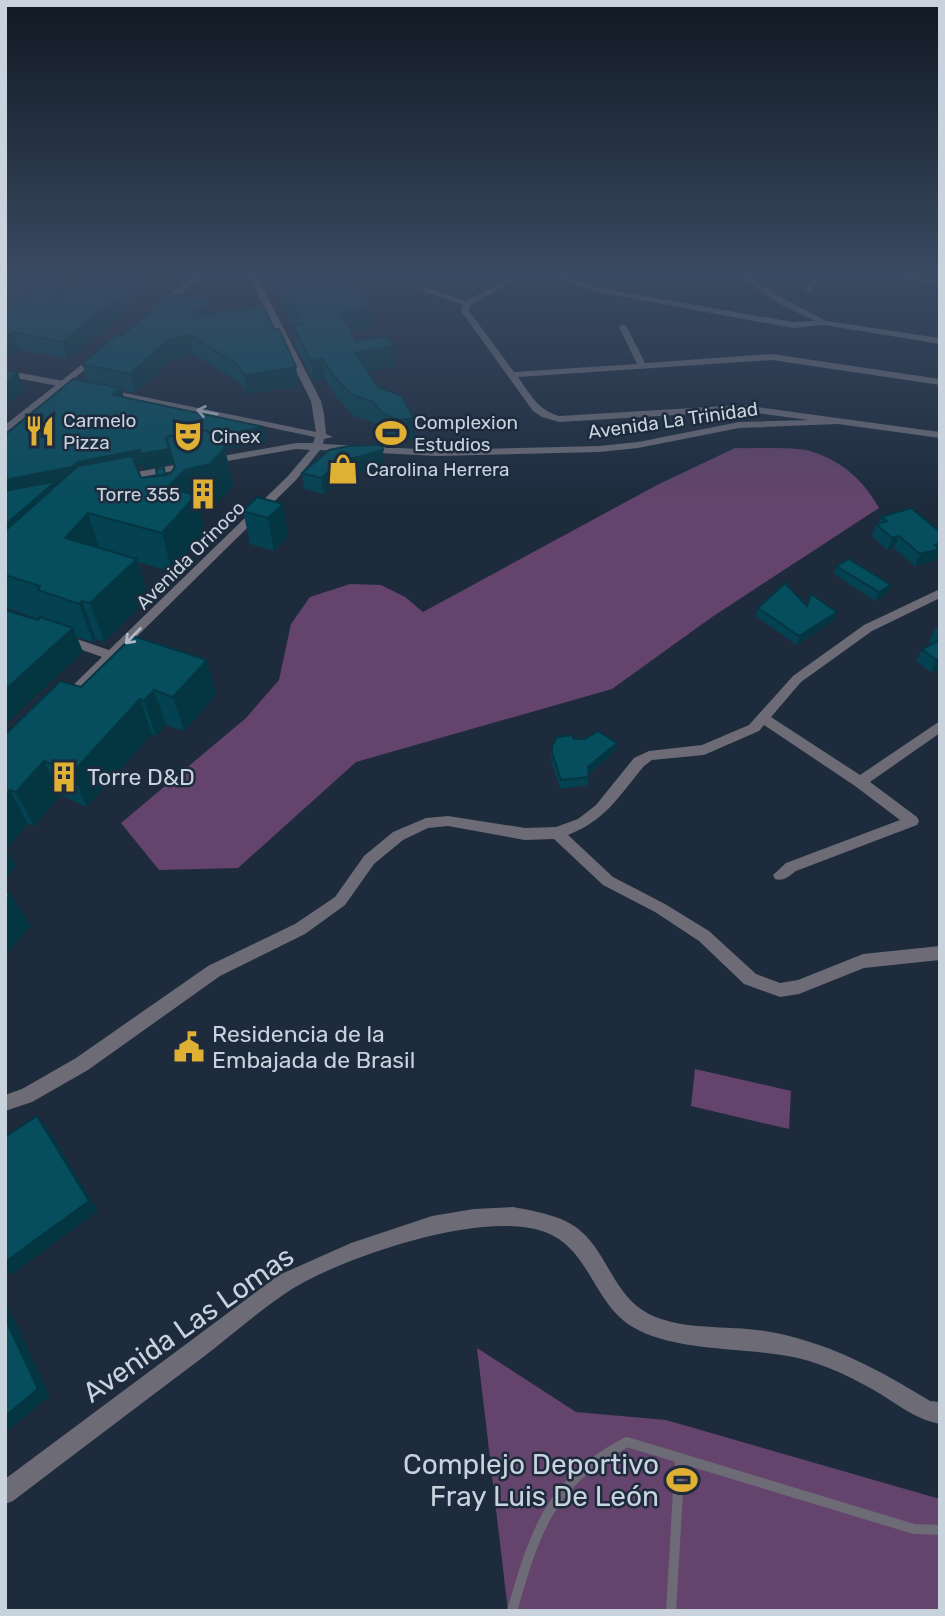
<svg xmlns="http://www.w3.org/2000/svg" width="945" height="1616" font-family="Rubik,sans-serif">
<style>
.green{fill:#64446c}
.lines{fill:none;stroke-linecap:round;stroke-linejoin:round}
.service-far1{stroke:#6c6b76;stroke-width:4.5}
.service{stroke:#6c6b76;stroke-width:10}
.minor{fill:#6c6b76;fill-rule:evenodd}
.tertiary{fill:#6c6b76;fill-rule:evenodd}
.wall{fill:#054251;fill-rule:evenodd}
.shaded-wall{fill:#043642}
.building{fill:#064d5e;stroke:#043642;stroke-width:2}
.oneway{stroke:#b2b9c4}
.labels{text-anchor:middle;stroke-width:5;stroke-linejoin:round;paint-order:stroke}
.far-poi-label{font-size:19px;fill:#c9d3de;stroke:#1d2b3d;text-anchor:start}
.far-street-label{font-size:19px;fill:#c9d3de;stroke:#1d2b3d}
.poi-label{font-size:23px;fill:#c9d3de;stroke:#1d2b3d;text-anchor:start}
.near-street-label{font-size:28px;fill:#c9d3de;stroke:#1d2b3d}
.near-poi-label{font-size:28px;fill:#c9d3de;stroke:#1d2b3d;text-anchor:end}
</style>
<rect width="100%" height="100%" fill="#1d2b3d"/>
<g class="green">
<path d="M 735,448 C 755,449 797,446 813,452 C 842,461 865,482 879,508 L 712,617 L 612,689 L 356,762 L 238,868 L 159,870 L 121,823 L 246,718 L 279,680 L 291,624 L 310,597 L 350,584 L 381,585 L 405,597 L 423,612 L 657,485 Z"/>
<path d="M 695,1069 L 791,1091 L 789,1129 L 691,1106 Z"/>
<path d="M 477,1348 L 576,1412 L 666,1420 L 940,1499 L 940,1611 L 508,1611 Z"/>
</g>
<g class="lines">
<path class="service-far1" d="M 424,289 L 467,304"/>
<g class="service">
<path d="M 512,1611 C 535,1531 550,1482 627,1442 L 914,1529 L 940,1530"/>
<path d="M 671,1611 L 680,1458"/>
</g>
<g class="minor">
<path d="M 248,275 L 256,275 L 321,401 L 324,414 L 326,434 L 333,437 L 324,439 L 323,444 L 437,450 L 599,446 L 638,442 L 739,422 L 809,420 L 742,411 L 559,422 L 542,417 L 533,411 L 461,311 L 464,302 L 515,275 L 524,275 L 471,305 L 469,311 L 514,372 L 637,364 L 619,327 L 623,324 L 627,327 L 645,363 L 772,354 L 940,379 L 940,385 L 772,360 L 518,377 C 530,394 538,410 559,416 L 742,405 L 940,432 L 940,438 L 838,424 L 739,428 L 638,448 L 599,452 L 437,456 L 320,450 L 296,480 L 118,655 L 117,659 L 113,660 L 71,701 L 63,701 L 61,698 L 63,695 L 102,657 L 57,641 L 55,638 L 57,635 L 65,635 L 109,650 L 288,476 L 310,450 L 296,449 L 210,464 L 206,463 L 206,459 L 296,443 L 313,443 L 315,437 L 100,392 L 105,389 L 316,432 L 311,401 Z"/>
<path d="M 543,275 L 555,275 L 604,289 L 793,322 L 815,321 L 782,305 L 737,275 L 746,275 L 788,301 L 826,321 L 940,338 L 940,344 L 824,325 L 793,328 L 603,293 Z"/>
<path d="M 812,275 L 820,275 L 811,291 L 805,291 Z"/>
<path d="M 881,275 L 899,275 L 940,281 L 940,285 Z"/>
<path d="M 5,370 L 74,383 L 79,386 L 74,389 L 5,376 Z"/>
<path d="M 190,462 L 194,463 L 194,467 L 121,481 L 116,478 L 121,475 Z"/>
<path d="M 940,589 L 940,598 L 872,631 L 801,682 L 771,717 L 860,775 L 940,721 L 940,733 L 870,782 L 917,817 L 919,821 L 917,825 L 796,871 C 789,876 784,882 775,879 L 773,875 L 786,863 L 900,820 L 855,786 L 764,725 L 759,731 L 704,755 L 652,760 L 644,766 C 619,796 606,820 568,835 L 613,877 L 665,904 L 709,931 L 756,974 L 780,983 L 798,980 L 863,954 L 940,946 L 940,960 L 864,968 L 799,994 L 780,997 L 744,984 L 699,941 L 655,912 L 603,885 L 554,839 L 525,840 L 448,826 L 428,828 L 403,840 L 374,864 L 345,905 L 305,934 L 220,976 L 88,1070 L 32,1102 L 5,1111 L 5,1095 L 22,1089 L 76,1058 L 208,966 L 295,924 L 335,897 L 364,856 L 393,832 L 426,818 L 448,816 L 525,828 L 556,827 L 578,819 L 596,805 L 634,758 L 649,751 L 702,745 L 749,725 L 793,676 L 864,625 Z"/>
<path d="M 513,1207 C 538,1212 568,1216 586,1236 C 609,1260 617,1298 649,1314 C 683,1331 727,1325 765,1331 C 826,1341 878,1369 930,1401 L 940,1402 L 940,1424 C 918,1420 901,1407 882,1395 C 859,1381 835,1369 809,1361 C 755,1345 678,1355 631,1326 C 593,1302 589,1248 545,1232 C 484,1209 346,1256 292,1289 C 261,1309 232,1335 202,1358 C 139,1405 76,1453 13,1501 L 5,1504 L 5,1479 L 279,1275 L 351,1243 L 432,1216 L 474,1209 Z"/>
</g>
<g class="tertiary">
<path d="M 195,275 L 203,275 L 163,309 L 157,309 L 157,305 Z"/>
<path d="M 94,355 L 101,357 L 5,433 L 5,425 Z"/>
</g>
</g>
<g class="wall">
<path d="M 5,275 L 85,275 L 81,279 L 89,275 L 173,275 L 136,300 L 137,305 L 67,359 L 19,350 L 5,358 L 10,308 L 5,308 Z"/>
<path d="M 270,275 L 346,275 L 372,327 L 351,331 L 356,341 L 395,367 L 367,372 L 378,387 L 413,418 L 415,439 L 400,441 L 384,435 L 375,423 L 354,416 L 337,398 L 325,379 L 314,381 L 296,346 L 293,326 L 281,306 L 281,300 L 276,292 L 275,285 Z"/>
<path d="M 567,275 L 609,275 L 598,283 Z"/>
<path d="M 212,314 L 299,386 L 247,394 L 240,383 L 194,354 L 173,359 L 135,393 L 122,390 L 124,398 L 267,441 L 225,449 L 233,486 L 218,502 L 199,507 L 205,533 L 172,572 L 138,562 L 149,597 L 104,642 L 96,639 L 93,642 L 77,637 L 83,652 L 38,620 L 39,619 L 5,607 L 5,435 L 88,382 L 82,364 L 122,336 ZM 173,464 L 174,469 L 170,474 L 141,478 L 136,466 L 144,465 L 145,469 Z"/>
<path d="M 384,466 L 342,478 L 324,494 L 304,489 L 302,473 Z"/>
<path d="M 283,504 L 288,536 L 274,551 L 250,544 L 243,511 Z"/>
<path d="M 881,517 L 940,532 L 940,554 L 936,555 L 934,561 L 915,566 L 894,548 L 887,550 L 872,536 L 876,524 L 879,523 Z"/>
<path d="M 836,566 L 888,593 L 875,601 L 834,574 Z"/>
<path d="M 807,606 L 837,612 L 834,620 L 797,645 L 756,616 L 758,608 Z"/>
<path d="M 940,627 L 940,668 L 931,672 L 916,661 L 922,649 L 932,644 L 929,642 L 935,629 Z"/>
<path d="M 207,660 L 216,695 L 184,731 L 166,725 L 156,736 L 152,734 L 87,807 L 61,795 L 34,826 L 28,824 L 6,849 L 16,866 L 5,879 L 5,735 L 81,687 Z"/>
<path d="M 574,739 L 617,743 L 615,751 L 589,774 L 588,785 L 561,789 L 551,761 L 552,746 Z"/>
</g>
<g class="shaded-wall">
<path d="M 68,275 L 85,275 L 56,316 L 51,299 Z"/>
<path d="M 145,275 L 173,275 L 136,300 L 137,305 L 67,359 L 62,342 L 126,287 Z"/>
<path d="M 599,275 L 609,275 L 598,283 Z"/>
<path d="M 209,300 L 213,319 L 194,316 Z"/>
<path d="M 371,308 L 372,327 L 342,333 L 340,313 Z"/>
<path d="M 13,332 L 19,350 L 5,358 L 5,337 Z"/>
<path d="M 190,335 L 194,354 L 173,359 L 135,393 L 130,374 L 168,340 Z"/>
<path d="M 393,346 L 395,367 L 357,373 L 355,353 Z"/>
<path d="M 323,359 L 325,379 L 314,381 L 311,361 Z"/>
<path d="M 296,367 L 299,386 L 247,394 L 244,375 Z"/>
<path d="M 18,373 L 24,390 L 5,405 L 5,382 Z"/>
<path d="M 121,388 L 125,402 L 113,395 Z"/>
<path d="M 413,418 L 415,439 L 400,441 L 399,420 Z"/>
<path d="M 264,427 L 267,441 L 225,449 L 233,486 L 218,502 L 199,507 L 205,533 L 172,572 L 162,533 L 167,488 L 185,470 L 189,441 Z"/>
<path d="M 169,449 L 173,464 L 145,469 L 141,454 Z"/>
<path d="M 140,450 L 144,465 L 83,476 L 5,545 L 5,480 L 78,462 Z"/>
<path d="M 383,450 L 384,466 L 342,478 L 324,494 L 321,478 L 340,462 Z"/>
<path d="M 283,504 L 288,536 L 274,551 L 268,518 Z"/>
<path d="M 88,513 L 100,551 L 65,538 Z"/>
<path d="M 899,536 L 894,548 L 887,550 L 892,538 Z"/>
<path d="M 940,543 L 940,554 L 936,555 L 934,561 L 915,566 L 920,554 L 935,545 Z"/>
<path d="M 137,559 L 149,597 L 104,642 L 90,603 Z"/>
<path d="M 891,585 L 888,593 L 875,601 L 879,592 Z"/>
<path d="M 82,601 L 96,639 L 93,642 L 79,604 Z"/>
<path d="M 837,612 L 834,620 L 797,645 L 799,636 Z"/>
<path d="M 73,628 L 83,652 L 5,725 L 5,690 Z"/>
<path d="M 940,658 L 940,668 L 931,672 L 936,660 Z"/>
<path d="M 207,660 L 216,695 L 184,731 L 173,697 Z"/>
<path d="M 154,690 L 166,725 L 156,736 L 144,701 Z"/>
<path d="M 140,699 L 152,734 L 87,807 L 72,773 Z"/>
<path d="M 617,743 L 615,751 L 587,775 L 588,767 Z"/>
<path d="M 44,761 L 61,795 L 34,826 L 16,792 Z"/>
<path d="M 10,790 L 28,824 L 6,849 L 16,866 L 5,879 L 5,795 Z"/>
<path d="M 11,894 L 31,926 L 5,956 L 5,901 Z"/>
<path d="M 37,1116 L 47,1127 L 98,1211 L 11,1275 L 5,1270 L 5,1262 Z"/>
<path d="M 5,1300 L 50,1396 L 5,1433 Z"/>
</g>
<g class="building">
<path d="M 5,275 L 68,275 L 51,299 L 89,275 L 145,275 L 126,287 L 133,288 L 62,342 L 13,332 L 5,337 L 5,311 L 32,291 L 5,291 Z"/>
<path d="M 275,275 L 346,275 L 371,308 L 340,313 L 356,341 L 386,336 L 393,346 L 355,353 L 378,387 L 402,396 L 413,418 L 399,420 L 383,414 L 373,402 L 352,395 L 334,377 L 323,359 L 311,361 L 293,326 L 302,324 L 279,287 L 281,286 Z"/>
<path d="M 170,294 L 209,300 L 194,316 L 263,306 L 275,330 L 279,329 L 296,367 L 244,375 L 236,364 L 190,335 L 168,340 L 130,374 L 82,364 L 116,335 L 122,336 Z"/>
<path d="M 5,370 L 18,373 L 5,382 Z"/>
<path d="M 73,379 L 121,388 L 113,395 L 264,427 L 216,436 L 205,430 L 166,437 L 169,449 L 141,454 L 140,450 L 78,462 L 72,467 L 5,480 L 5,435 Z"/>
<path d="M 205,430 L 218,437 L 225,448 L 210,464 L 185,470 L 167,488 L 196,495 L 162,533 L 88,513 L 65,538 L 137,559 L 90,603 L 82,601 L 79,604 L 38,590 L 40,586 L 5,575 L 5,531 L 78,466 L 132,456 L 141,478 L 170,474 L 175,467 L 166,437 Z"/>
<path d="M 382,445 L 383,450 L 340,462 L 321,478 L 302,473 L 329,450 L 349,446 Z"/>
<path d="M 164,468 L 165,475 L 157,476 L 156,469 Z"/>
<path d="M 56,481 L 5,525 L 5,491 Z"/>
<path d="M 257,497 L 283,504 L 268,518 L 243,511 Z"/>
<path d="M 911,508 L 940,532 L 940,543 L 935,545 L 939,549 L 920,554 L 899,536 L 892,538 L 876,524 L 887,521 L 881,517 Z"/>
<path d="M 849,559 L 891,585 L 879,592 L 836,566 Z"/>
<path d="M 785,583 L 807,606 L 811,594 L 837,612 L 799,636 L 758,608 Z"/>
<path d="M 5,610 L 38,620 L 40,617 L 73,628 L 5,690 Z"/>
<path d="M 133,636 L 207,660 L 173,697 L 154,690 L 144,701 L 140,699 L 72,773 L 44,761 L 16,792 L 10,790 L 5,795 L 5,735 L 60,681 L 81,687 Z"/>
<path d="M 940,640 L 940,658 L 936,660 L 922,649 Z"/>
<path d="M 598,731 L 617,743 L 588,767 L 589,777 L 561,780 L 552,753 L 552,746 L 557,737 L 572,735 L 574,739 L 585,739 Z"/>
<path d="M 5,892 L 11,894 L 5,901 Z"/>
<path d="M 37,1116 L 89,1201 L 5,1262 L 5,1137 Z"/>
<path d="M 5,1318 L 38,1389 L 5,1416 Z"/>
</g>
<defs><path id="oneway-shaft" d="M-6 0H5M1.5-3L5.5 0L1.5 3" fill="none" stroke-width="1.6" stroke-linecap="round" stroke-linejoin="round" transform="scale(1.75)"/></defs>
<g class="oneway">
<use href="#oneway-shaft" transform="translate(207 412) rotate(-169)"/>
<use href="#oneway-shaft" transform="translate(133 636) rotate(135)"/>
</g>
<linearGradient id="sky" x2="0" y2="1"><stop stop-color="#101822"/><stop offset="0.55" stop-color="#3a4a62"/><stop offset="1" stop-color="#3a4a62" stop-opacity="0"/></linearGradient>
<rect width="945" height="501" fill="url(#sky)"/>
<defs>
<g id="restaurant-bare" transform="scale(2.415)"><path d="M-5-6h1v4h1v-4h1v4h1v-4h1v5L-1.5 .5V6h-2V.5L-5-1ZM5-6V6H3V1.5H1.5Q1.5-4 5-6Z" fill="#e0b034" stroke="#1d2b3d" stroke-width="2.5" paint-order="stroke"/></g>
<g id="stadium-bare" transform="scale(2.415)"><path d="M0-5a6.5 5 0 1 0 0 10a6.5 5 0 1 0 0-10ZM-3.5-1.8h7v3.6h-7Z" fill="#e0b034" stroke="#1d2b3d" stroke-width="2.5" paint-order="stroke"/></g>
<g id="theatre-bare" transform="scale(2.415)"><path d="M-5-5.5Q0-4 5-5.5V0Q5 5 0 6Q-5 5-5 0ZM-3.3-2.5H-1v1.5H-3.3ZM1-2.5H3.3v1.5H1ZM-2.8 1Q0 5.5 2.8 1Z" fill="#e0b034" stroke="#1d2b3d" stroke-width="2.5" paint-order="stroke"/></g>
<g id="shop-bare" transform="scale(2.415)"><path d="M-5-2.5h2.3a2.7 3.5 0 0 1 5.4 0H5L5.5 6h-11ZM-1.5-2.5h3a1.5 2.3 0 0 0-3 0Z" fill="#e0b034" stroke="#1d2b3d" stroke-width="2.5" paint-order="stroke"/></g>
<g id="building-bare" transform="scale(2.415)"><path d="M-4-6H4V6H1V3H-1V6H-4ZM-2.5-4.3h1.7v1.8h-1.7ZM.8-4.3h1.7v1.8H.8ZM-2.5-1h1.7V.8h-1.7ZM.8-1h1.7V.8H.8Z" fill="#e0b034" stroke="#1d2b3d" stroke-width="2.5" paint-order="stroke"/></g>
<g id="civic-bare" transform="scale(2.415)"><path d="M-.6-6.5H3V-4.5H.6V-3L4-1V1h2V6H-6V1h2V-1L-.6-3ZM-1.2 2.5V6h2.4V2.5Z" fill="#e0b034" stroke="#1d2b3d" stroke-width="2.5" paint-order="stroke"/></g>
</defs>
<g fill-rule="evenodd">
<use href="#restaurant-bare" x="40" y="431"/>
<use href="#stadium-bare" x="391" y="433"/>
<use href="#theatre-bare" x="188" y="436"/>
<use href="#shop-bare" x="343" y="469"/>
<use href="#building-bare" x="203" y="494"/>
<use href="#building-bare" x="64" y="777"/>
<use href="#civic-bare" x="189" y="1047"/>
<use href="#stadium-bare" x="682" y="1480"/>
</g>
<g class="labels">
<g class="far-poi-label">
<text x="63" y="427">Carmelo<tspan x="63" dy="22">Pizza</tspan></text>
<text x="414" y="429">Complexion<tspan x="414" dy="22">Estudios</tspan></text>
<text x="211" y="443">Cinex</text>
<text x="366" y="476">Carolina Herrera</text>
<text x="180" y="501" text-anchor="end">Torre 355</text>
</g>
<g class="far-street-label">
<text transform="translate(673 420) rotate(-8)" y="7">Avenida La Trinidad</text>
<text transform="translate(190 555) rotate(-45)" y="7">Avenida Orinoco</text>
</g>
<g class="poi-label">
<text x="87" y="785">Torre D&amp;D</text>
<text x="212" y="1042">Residencia de la<tspan x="212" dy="26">Embajada de Brasil</tspan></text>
</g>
<g class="near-street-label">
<text transform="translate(188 1324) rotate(-35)" y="10">Avenida Las Lomas</text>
</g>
<g class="near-poi-label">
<text x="659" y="1474">Complejo Deportivo<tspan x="659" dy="32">Fray Luis De León</tspan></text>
</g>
</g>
<rect width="945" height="1616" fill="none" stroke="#c9d3de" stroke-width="14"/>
</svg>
